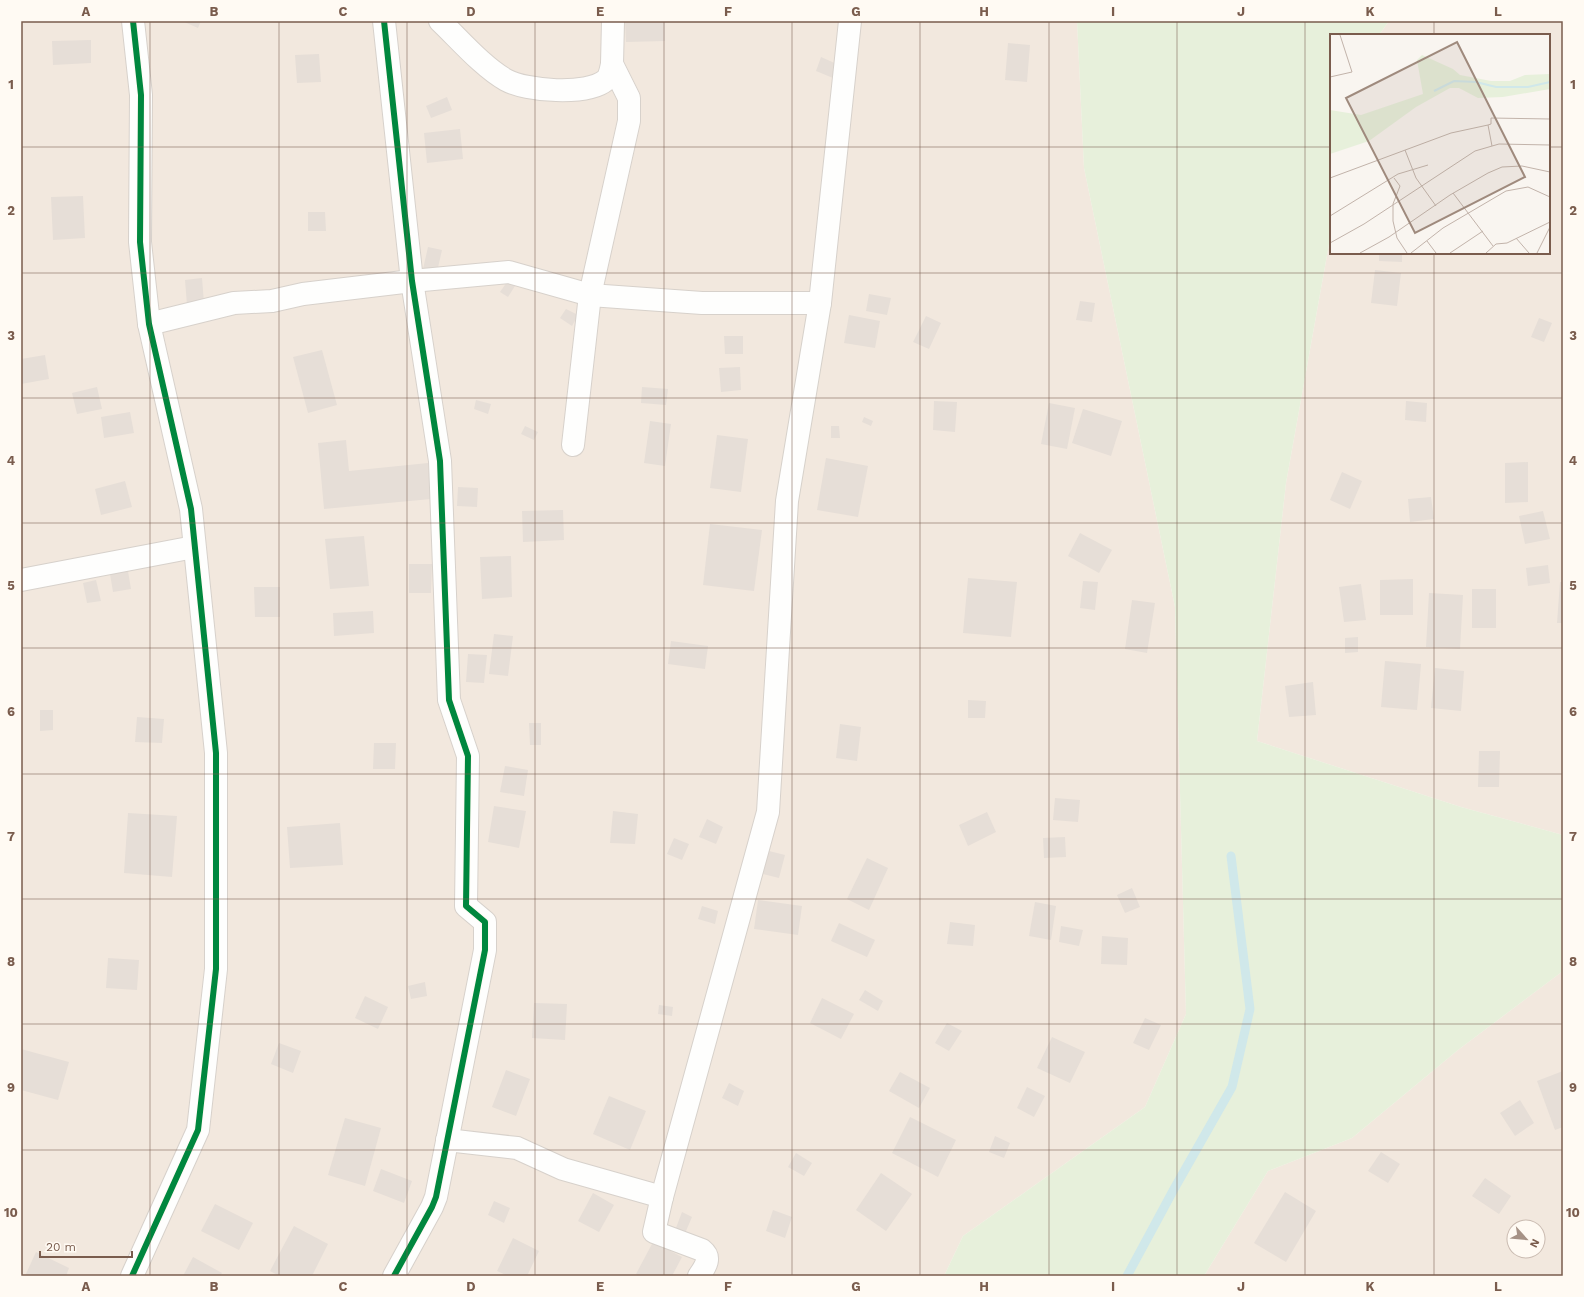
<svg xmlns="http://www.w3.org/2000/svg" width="1584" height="1297" font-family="'Work Sans',sans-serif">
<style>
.residential{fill:#f2e8de;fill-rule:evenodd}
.green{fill:#e7f0db}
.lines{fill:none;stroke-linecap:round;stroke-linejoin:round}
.stream{stroke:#d0e8ea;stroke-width:9}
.building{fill:#e6ded7}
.minor-casing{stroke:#d7d1cb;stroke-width:24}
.minor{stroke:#fefefd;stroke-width:22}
.cycleway-casing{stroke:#fffaf3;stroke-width:8}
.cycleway{stroke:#00873e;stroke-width:6}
.grid{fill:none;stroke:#7a5c4d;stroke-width:1;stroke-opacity:0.55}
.inset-river{fill:none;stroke:#d0e8ea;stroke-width:2}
.inset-road{fill:none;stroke:#c2b3aa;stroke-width:1}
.view{fill:#9f8a7d;fill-opacity:0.15;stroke:#9f8a7d;stroke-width:2}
.inset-edge{fill:none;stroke:#7a5c4d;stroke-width:2}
.neatline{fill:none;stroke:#7a5c4d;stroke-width:1.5}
.grid-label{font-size:13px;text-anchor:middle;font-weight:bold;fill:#7a5c4d}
</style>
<rect width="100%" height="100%" fill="#f9f5f0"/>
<g class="residential">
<path d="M 21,21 L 1077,21 L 1084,168 L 1175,607 L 1186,1014 L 1145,1107 L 963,1236 L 944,1276 L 21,1276 Z"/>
<path d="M 1389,21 L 1563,21 L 1563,835 L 1461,807 L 1257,741 L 1286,483 L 1331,233 L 1331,253 L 1549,253 L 1549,35 L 1379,35 Z"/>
<path d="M 1563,971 L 1563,1276 L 1204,1276 L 1268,1171 L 1352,1138 L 1458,1050 ZM 1514,1227 L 1538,1227 L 1538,1251 L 1514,1251 Z"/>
</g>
<path class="green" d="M 1077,21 L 1389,21 L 1379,35 L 1331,35 L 1331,233 L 1286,483 L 1257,741 L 1461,807 L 1563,835 L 1563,971 L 1458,1050 L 1352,1138 L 1268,1171 L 1204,1276 L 944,1276 L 963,1236 L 1145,1107 L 1186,1014 L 1175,607 L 1084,168 Z"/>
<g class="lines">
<path class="stream" d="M 1127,1276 L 1174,1189 L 1232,1087 L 1250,1009 L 1231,856"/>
</g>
<g class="building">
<path d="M 182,21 L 201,21 L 198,28 Z"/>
<path d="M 625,21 L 665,21 L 665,41 L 626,42 Z"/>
<path d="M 91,40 L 91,63 L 53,65 L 52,41 Z"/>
<path d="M 1008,43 L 1030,45 L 1027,82 L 1005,80 Z"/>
<path d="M 319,54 L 321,82 L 297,83 L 295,55 Z"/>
<path d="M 821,57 L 839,65 L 833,78 L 816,71 Z"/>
<path d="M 447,97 L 452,110 L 431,118 L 426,106 Z"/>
<path d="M 460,129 L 463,159 L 427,163 L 424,133 Z"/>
<path d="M 83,196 L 85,238 L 53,240 L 51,197 Z"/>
<path d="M 308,212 L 325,212 L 326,231 L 308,231 Z"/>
<path d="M 428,247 L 442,250 L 437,272 L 423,269 Z"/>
<path d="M 1379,253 L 1402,253 L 1402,262 L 1379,261 Z"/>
<path d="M 1375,270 L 1401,273 L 1397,306 L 1371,303 Z"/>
<path d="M 202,278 L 204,303 L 187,305 L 185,280 Z"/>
<path d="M 507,282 L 515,286 L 508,297 L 500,292 Z"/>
<path d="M 869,294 L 891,298 L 887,315 L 866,311 Z"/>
<path d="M 1080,301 L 1095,303 L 1092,322 L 1076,320 Z"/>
<path d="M 566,309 L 578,315 L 572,326 L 560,318 Z"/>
<path d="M 849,315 L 880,321 L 875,348 L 844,343 Z"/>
<path d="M 926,316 L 941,323 L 929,349 L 913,342 Z"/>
<path d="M 1539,318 L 1552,323 L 1544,342 L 1531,337 Z"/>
<path d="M 724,336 L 743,336 L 743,354 L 725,354 Z"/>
<path d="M 322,350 L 337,405 L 308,413 L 293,357 Z"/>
<path d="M 45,355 L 49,379 L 21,384 L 21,359 Z"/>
<path d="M 740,367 L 741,390 L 721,392 L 719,368 Z"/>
<path d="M 97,387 L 102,409 L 77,414 L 72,393 Z"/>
<path d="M 642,387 L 668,389 L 666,405 L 641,403 Z"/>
<path d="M 476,400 L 491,404 L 488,414 L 474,409 Z"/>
<path d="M 934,401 L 957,402 L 955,432 L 933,430 Z"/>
<path d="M 1406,401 L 1427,403 L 1426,422 L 1405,420 Z"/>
<path d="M 1049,403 L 1075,408 L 1067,449 L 1041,444 Z"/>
<path d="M 1083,409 L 1122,421 L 1111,456 L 1072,443 Z"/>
<path d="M 130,412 L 134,433 L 104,438 L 101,417 Z"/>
<path d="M 864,417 L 873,421 L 871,426 L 862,422 Z"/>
<path d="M 650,421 L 671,424 L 665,466 L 644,463 Z"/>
<path d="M 525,426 L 538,432 L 534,440 L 521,434 Z"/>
<path d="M 831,426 L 839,426 L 840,438 L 831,438 Z"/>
<path d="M 717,435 L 748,439 L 741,492 L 710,488 Z"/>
<path d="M 346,440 L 349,471 L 428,463 L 431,499 L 324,509 L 318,443 Z"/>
<path d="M 826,458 L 868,466 L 858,517 L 817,510 Z"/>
<path d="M 1528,462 L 1528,502 L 1505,503 L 1505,463 Z"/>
<path d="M 1342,472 L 1362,481 L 1350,509 L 1330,500 Z"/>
<path d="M 125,481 L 132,507 L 101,515 L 95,489 Z"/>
<path d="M 458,487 L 478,488 L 477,507 L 457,506 Z"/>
<path d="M 1431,497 L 1434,519 L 1410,522 L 1408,499 Z"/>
<path d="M 563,510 L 564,540 L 523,542 L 522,511 Z"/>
<path d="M 1543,511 L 1550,539 L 1525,544 L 1519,516 Z"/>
<path d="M 710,524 L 762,530 L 754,591 L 703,585 Z"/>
<path d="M 1080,533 L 1112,550 L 1099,573 L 1068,556 Z"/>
<path d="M 364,536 L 369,586 L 330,589 L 325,539 Z"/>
<path d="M 511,556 L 512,597 L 482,599 L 480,557 Z"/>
<path d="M 409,564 L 432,564 L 431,593 L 409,593 Z"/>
<path d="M 1548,565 L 1550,583 L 1528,586 L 1526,568 Z"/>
<path d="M 128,571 L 131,589 L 113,592 L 110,574 Z"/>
<path d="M 968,578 L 1017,582 L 1011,637 L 963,633 Z"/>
<path d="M 1413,579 L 1413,615 L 1380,615 L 1380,580 Z"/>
<path d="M 96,580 L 101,601 L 87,603 L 83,583 Z"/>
<path d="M 1083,581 L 1098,582 L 1095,610 L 1080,608 Z"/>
<path d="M 1560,582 L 1563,582 L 1563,623 L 1557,623 Z"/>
<path d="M 1361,584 L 1366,620 L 1344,622 L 1339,587 Z"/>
<path d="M 254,587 L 280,587 L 280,617 L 255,617 Z"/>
<rect x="1472" y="589" width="24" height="39"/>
<path d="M 1429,593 L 1463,595 L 1460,649 L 1426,647 Z"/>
<path d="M 1132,600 L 1155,603 L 1147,653 L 1125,649 Z"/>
<path d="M 373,611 L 374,633 L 334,636 L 333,613 Z"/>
<path d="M 494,634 L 513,636 L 508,676 L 489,674 Z"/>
<path d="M 1358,637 L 1358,652 L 1345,653 L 1345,638 Z"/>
<path d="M 671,641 L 708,646 L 705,669 L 668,664 Z"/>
<path d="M 468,654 L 487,655 L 484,683 L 466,682 Z"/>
<path d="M 1385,661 L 1421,664 L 1417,710 L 1381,707 Z"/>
<path d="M 1435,668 L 1464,671 L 1461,711 L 1431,708 Z"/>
<path d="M 1313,682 L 1316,715 L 1289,717 L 1285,686 Z"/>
<path d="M 968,700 L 986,701 L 985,718 L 968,718 Z"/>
<path d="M 40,710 L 53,710 L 53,730 L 40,731 Z"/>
<path d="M 137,717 L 164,719 L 162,743 L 135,742 Z"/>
<path d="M 529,723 L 541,723 L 541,745 L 530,745 Z"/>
<path d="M 840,724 L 861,727 L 857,761 L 836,758 Z"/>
<path d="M 374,743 L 396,743 L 395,769 L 373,769 Z"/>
<path d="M 1479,751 L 1500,751 L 1499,787 L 1478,787 Z"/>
<path d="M 505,766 L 528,770 L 524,796 L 500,792 Z"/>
<path d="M 1055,798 L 1080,800 L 1078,822 L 1053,820 Z"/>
<path d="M 494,806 L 526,811 L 519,848 L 488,842 Z"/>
<path d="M 613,811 L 638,814 L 635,844 L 610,843 Z"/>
<path d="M 987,812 L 996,832 L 968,846 L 959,825 Z"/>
<path d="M 128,813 L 177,816 L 172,877 L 124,873 Z"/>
<path d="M 707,819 L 723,827 L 716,844 L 699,837 Z"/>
<path d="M 340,823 L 343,865 L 290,868 L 287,827 Z"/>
<path d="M 1065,837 L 1066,857 L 1044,858 L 1043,838 Z"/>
<path d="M 674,838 L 689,844 L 682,860 L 667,854 Z"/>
<path d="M 769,851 L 785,855 L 779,878 L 763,874 Z"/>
<path d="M 867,858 L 888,868 L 869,910 L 847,899 Z"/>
<path d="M 1132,888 L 1140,907 L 1125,913 L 1117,895 Z"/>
<path d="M 758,900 L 802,906 L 798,935 L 754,929 Z"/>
<path d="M 1035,902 L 1056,906 L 1051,940 L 1029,936 Z"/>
<path d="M 702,906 L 718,911 L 715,924 L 698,919 Z"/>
<path d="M 950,922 L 975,925 L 973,946 L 947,944 Z"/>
<path d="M 839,923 L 875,940 L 867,957 L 831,941 Z"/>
<path d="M 1061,926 L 1083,930 L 1079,946 L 1059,942 Z"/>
<path d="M 1102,936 L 1128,938 L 1127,965 L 1101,964 Z"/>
<path d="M 108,958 L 139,960 L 137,990 L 106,988 Z"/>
<path d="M 425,982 L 427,996 L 411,999 L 408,986 Z"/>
<path d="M 865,990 L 883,1001 L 878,1011 L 859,1000 Z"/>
<path d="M 365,996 L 388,1007 L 378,1029 L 355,1018 Z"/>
<path d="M 822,998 L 854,1014 L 841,1039 L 810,1023 Z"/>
<path d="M 534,1003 L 567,1004 L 565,1040 L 532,1038 Z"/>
<path d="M 659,1005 L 673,1007 L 672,1016 L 658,1014 Z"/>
<path d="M 1145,1018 L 1161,1025 L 1149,1050 L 1133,1043 Z"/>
<path d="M 947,1023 L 962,1031 L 949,1051 L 935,1043 Z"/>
<path d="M 1052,1037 L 1085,1052 L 1070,1083 L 1037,1068 Z"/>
<path d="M 279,1043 L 301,1051 L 293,1073 L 271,1064 Z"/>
<path d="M 21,1049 L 69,1062 L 58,1100 L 21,1090 Z"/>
<path d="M 506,1070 L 530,1079 L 516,1116 L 492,1107 Z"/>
<path d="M 1563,1071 L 1563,1127 L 1555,1130 L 1537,1081 Z"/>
<path d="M 900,1072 L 930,1088 L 919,1108 L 889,1091 Z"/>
<path d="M 729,1083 L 744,1091 L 738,1106 L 722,1098 Z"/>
<path d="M 1027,1087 L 1045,1096 L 1034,1117 L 1017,1108 Z"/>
<path d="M 609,1096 L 646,1111 L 630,1150 L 593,1134 Z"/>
<path d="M 1520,1100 L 1534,1123 L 1515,1136 L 1500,1113 Z"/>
<path d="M 910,1117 L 956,1140 L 938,1177 L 892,1153 Z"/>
<path d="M 345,1118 L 381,1128 L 365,1186 L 328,1175 Z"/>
<path d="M 995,1136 L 1010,1143 L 1004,1158 L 989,1152 Z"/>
<path d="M 1381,1152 L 1400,1164 L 1388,1183 L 1368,1171 Z"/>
<path d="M 796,1153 L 812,1163 L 804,1176 L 788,1167 Z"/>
<path d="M 381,1169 L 412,1181 L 404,1203 L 373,1191 Z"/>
<path d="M 881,1173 L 912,1194 L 886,1231 L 856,1210 Z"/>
<path d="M 1485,1178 L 1511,1196 L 1499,1214 L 1472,1196 Z"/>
<path d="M 1285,1192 L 1316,1211 L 1286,1262 L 1254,1243 Z"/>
<path d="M 593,1193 L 614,1205 L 599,1232 L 578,1221 Z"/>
<path d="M 494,1201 L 510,1208 L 504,1223 L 488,1215 Z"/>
<path d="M 215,1204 L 253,1223 L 239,1250 L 201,1231 Z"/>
<path d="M 773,1210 L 792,1217 L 785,1238 L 766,1231 Z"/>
<path d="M 682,1212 L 692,1217 L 683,1238 L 674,1233 Z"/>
<path d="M 294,1226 L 328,1244 L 312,1276 L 279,1276 L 270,1271 Z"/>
<path d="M 513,1238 L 539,1251 L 527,1276 L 508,1276 L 497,1271 Z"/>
<path d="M 653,1242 L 682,1257 L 672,1276 L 640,1276 L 636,1274 Z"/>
<path d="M 36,1252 L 69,1268 L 66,1276 L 25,1276 Z"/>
<path d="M 193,1257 L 222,1273 L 220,1276 L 183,1276 Z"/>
</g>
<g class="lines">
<g class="minor-casing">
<g id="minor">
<path d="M 384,21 L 412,281 L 440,461 L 449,700 L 468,756 L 466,906 L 485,922 L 485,950 L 436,1197 L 432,1207 L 394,1276"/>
<path d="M 440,21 C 459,39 483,67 506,80 C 526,91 587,96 606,80 C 609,77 611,69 612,64"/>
<path d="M 149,324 L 234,303 L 272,301 L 303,294 L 412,281 L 509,272 L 590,295 L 702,303 L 820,303"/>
<path d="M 573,445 L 590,295 L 629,121 L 629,98 L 612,64 L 613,21"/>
<path d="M 21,580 L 194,547"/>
<path d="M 447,1140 L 517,1148 L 563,1169 L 662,1197 L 654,1232 L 702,1250 C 712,1258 705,1267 699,1276"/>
<path d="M 662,1197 L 768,812 L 787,501 L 820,303 L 850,21"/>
<path d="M 132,1276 L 198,1130 L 216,969 L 216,753 L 191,509 L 149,324 L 140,242 L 141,95 L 133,21"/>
</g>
</g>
<use href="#minor" class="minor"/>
<g class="cycleway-casing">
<g id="cycleway">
<path d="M 384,21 L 412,281 L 440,461 L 449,700 L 468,756 L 466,906 L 485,922 L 485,950 L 436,1197 L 432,1207 L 394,1276"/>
<path d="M 132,1276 L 198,1130 L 216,969 L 216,753 L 191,509 L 149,324 L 140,242 L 141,95 L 133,21"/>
</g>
</g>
<use href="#cycleway" class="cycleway"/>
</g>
<path class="grid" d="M 150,21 L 150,1276M 279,21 L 279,1276M 407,21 L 407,1276M 535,21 L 535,1276M 664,21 L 664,1276M 792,21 L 792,1276M 920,21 L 920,1276M 1049,21 L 1049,1276M 1177,21 L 1177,1276M 1305,21 L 1305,1276M 1434,21 L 1434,35M 21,147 L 1331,147M 1549,147 L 1563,147M 1434,253 L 1434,1276M 21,273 L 1563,273M 21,398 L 1563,398M 21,523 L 1563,523M 21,648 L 1563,648M 21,774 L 1563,774M 21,899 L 1563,899M 21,1024 L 1563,1024M 21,1150 L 1563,1150"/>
<g transform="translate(1330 34)">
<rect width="220" height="220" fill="#f9f5f0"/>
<path d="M 92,21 L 123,35 L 130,41 L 161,47 L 180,47 L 195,41 L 220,40 L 220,55 L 173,63 L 148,64 L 129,54 L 120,54 L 86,73 L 39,107 L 0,120 L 0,76 L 31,81 L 93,60 L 87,26 Z" fill="#e7f0db"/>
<path class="inset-river" d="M 104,57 L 124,47 L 146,48 L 166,53 L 198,53 L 220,48"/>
<path class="inset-road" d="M 0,43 L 22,38 L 10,1M 162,112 L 158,91 L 161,90 L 161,84 L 220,85M 75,116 L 86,144 L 106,172M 0,144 L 121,99 L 158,91M 64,144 L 70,152 L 63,170 L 63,187 L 67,204 L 77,219M 123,159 L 163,212M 0,182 L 68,140 L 98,131M 186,204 L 199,219M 97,207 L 106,219M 0,209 L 34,190 L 145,117 L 169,110 L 220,111M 30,219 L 59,203 L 120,161 L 158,139 L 172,133 L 192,132 L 220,138M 81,219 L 113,194 L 176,157 L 198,153 L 220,163M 120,219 L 153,197M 156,219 L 166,210 L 177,209 L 220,188M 207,219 L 220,193"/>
<path class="view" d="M 127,8 L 195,143 L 85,199 L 16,64 Z"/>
<rect width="220" height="220" class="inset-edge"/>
</g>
<rect width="1584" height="1297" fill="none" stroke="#fffaf3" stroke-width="44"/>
<g transform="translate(1526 1239) rotate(117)"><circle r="19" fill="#fffaf3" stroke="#cabbb1"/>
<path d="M0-3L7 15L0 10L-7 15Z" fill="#a69286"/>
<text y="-6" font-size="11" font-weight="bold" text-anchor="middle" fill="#7a5c4d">N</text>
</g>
<path d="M40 1251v6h92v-6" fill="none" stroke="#7a5c4d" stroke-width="2"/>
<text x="46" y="1251" font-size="12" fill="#7a5c4d" stroke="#fffaf3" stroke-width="3" paint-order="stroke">20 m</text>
<rect x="22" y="22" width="1540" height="1253" class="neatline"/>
<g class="grid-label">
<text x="86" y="16">A</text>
<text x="214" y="16">B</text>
<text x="343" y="16">C</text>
<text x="471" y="16">D</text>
<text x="600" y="16">E</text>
<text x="728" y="16">F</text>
<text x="856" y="16">G</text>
<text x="984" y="16">H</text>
<text x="1113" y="16">I</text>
<text x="1241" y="16">J</text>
<text x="1370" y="16">K</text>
<text x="1498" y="16">L</text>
<text x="11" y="89">1</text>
<text x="1573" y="89">1</text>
<text x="11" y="215">2</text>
<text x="1573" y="215">2</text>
<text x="11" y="340">3</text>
<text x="1573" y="340">3</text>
<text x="11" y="465">4</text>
<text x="1573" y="465">4</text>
<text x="11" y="590">5</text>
<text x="1573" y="590">5</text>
<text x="11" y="716">6</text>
<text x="1573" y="716">6</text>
<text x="11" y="841">7</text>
<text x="1573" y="841">7</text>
<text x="11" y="966">8</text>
<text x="1573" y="966">8</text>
<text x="11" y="1092">9</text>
<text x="1573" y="1092">9</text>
<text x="11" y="1217">10</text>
<text x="1573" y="1217">10</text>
<text x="86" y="1291">A</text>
<text x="214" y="1291">B</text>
<text x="343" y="1291">C</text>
<text x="471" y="1291">D</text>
<text x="600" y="1291">E</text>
<text x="728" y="1291">F</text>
<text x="856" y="1291">G</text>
<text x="984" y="1291">H</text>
<text x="1113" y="1291">I</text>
<text x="1241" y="1291">J</text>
<text x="1370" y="1291">K</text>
<text x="1498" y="1291">L</text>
</g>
</svg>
